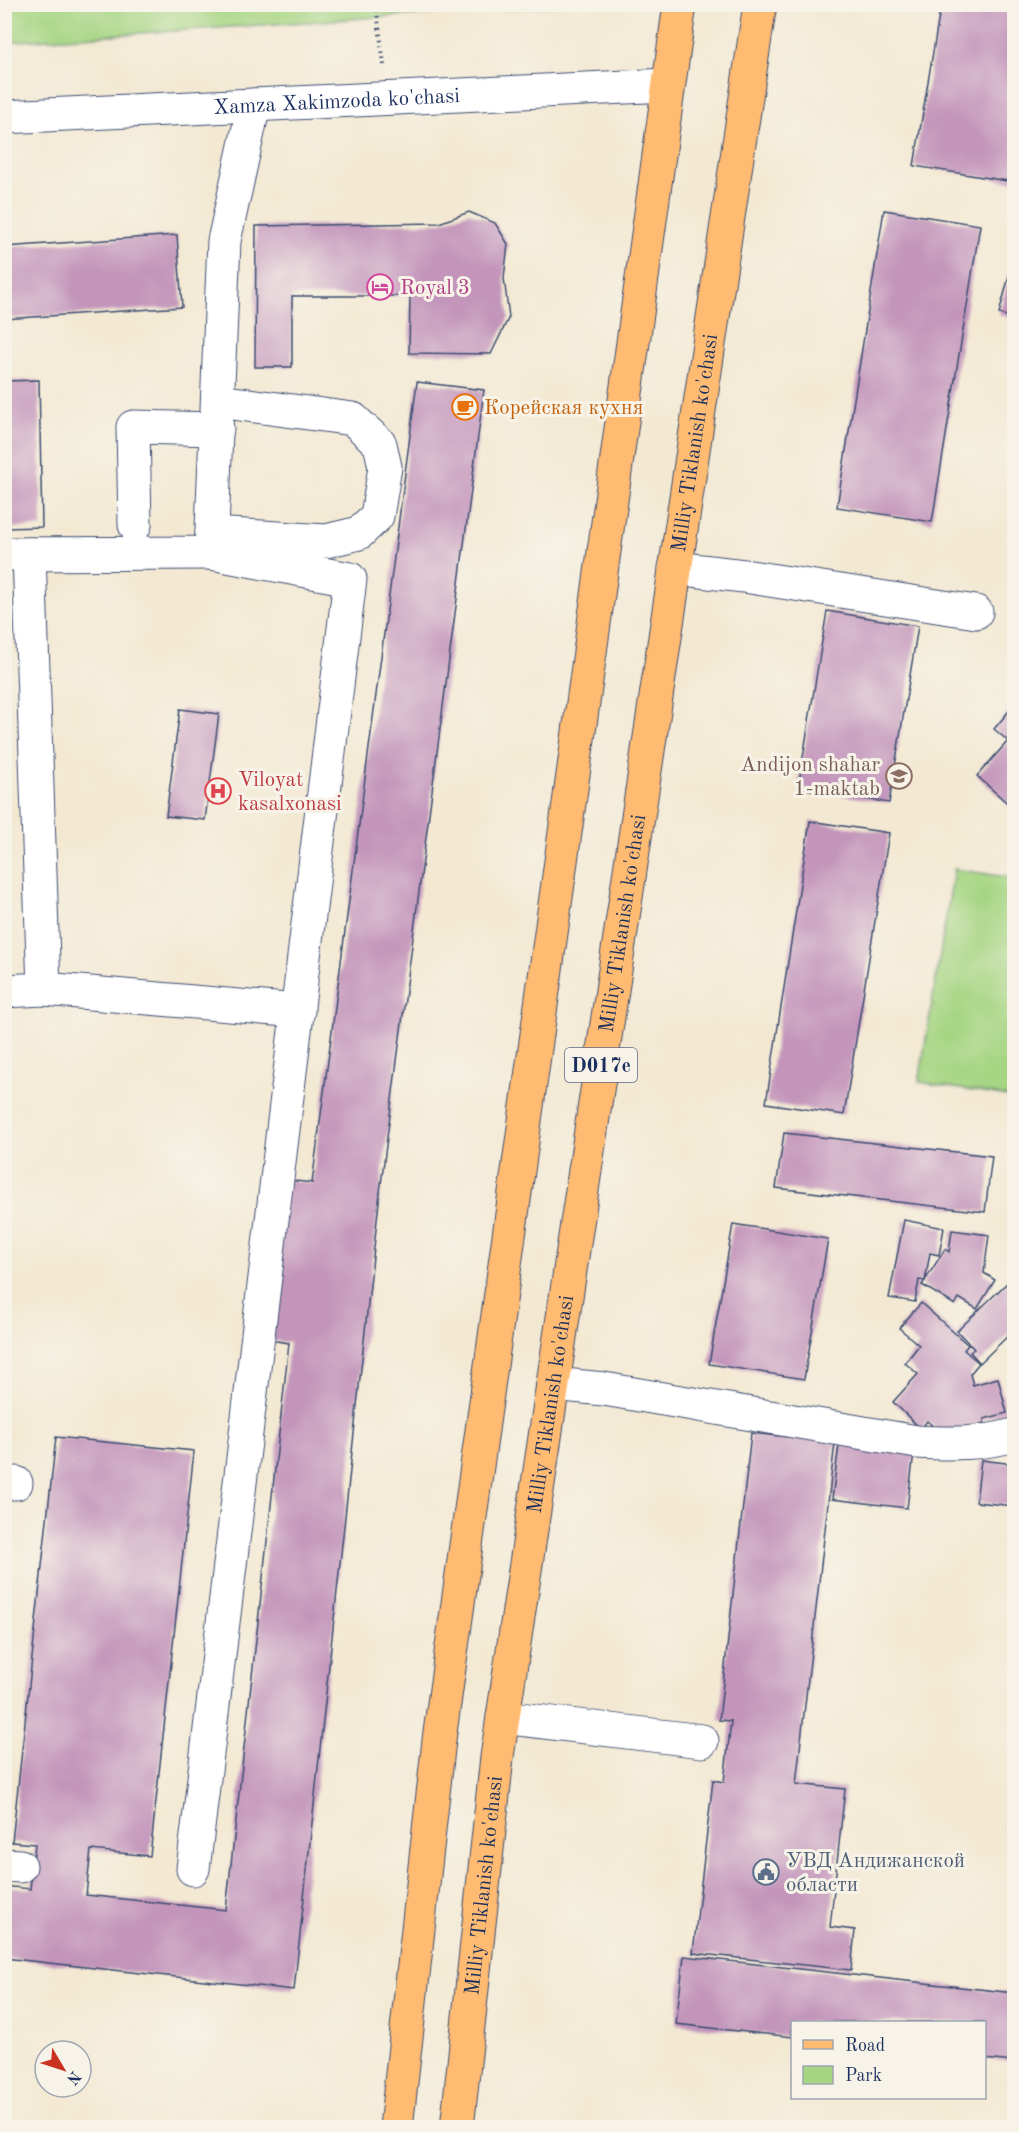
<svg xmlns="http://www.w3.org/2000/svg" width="1019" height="2132" font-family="'Old Standard TT',serif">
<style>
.green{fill:#a6d583;stroke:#608270;stroke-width:1.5}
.building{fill:#c395bb}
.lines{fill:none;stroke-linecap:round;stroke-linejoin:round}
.minor-casing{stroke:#3b4b70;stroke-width:35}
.major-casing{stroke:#3b4b70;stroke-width:35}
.path{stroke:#3b4b70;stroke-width:4;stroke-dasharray:1.5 4.5;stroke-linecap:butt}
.minor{stroke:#fff;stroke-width:33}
.major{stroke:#ffbb71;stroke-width:33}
.labels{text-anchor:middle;stroke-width:6;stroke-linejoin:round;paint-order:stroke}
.shield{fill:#f7f3e8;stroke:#5d6a87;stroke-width:1.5}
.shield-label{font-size:20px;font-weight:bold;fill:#1b2f5e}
.street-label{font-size:21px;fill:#1b2f5e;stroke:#f7f3e8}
.hotel-label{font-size:21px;fill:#b23c85;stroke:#f7f3e8;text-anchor:start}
.food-label{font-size:21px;fill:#c56008;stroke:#f7f3e8;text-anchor:start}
.education-label{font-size:21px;fill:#785e54;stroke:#f7f3e8;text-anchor:end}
.health-label{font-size:21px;fill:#be3a42;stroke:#f7f3e8;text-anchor:start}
.service-label{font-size:21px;fill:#4e5e75;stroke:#f7f3e8;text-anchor:start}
</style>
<rect width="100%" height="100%" fill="#f7f3e8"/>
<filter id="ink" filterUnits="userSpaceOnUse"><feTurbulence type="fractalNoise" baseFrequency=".0167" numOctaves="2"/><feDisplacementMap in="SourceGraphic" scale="12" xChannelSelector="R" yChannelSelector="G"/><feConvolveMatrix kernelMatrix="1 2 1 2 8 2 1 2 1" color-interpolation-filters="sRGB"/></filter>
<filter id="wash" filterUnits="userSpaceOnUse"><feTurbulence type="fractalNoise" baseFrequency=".008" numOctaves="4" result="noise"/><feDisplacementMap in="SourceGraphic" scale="24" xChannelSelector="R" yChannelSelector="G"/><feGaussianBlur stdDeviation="1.35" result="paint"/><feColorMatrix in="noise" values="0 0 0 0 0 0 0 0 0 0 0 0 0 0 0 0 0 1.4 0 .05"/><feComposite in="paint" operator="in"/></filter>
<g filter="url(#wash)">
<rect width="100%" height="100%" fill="#f3e9d3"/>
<g class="green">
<path d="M 5,4 L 561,4 L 561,5 L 5,42 Z"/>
<path d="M 954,869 L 1014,878 L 1014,1098 L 919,1082 Z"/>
</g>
<g id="blocks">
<g class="building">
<path d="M 941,4 L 1014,4 L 1014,182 L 914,166 Z"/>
<path d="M 884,210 L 980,225 L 932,522 L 837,507 Z"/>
<path d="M 469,212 L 495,223 L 508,244 L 504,278 L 509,317 L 491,354 L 409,353 L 410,296 L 292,296 L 292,367 L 255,367 L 256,226 L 439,223 Z"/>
<path d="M 177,235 L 182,307 L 4,319 L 4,247 Z"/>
<path d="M 1014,257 L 1014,318 L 999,314 Z"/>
<path d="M 39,380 L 42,527 L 4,528 L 4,381 Z"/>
<path d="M 417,382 L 484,390 L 380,1192 L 294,1990 L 4,1958 L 4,1886 L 30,1889 L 35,1844 L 12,1842 L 56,1437 L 194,1451 L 150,1856 L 91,1850 L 86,1895 L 226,1910 L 289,1343 L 270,1340 L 288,1180 L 312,1183 Z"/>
<path d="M 827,611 L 918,626 L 889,803 L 798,788 Z"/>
<path d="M 1014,705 L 1014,809 L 977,776 L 1008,741 L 994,729 Z"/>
<path d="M 180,709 L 219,714 L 205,820 L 166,816 Z"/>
<path d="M 810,821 L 889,833 L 844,1115 L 766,1103 Z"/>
<path d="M 784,1133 L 992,1156 L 985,1212 L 776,1188 Z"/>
<path d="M 904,1220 L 944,1228 L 939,1255 L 930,1253 L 925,1281 L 919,1280 L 915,1302 L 889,1298 Z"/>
<path d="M 733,1224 L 828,1239 L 804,1379 L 709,1364 Z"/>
<path d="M 952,1230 L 989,1235 L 984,1273 L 995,1280 L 977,1309 L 959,1298 L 955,1305 L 922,1285 L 945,1249 L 949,1252 Z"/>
<path d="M 1009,1281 L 1014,1286 L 1014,1330 L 980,1363 L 970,1352 L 974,1349 L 957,1331 Z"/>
<path d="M 921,1303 L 968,1345 L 964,1350 L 979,1363 L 970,1374 L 973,1385 L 998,1378 L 1007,1413 L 984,1419 L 984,1423 L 942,1434 L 927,1421 L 921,1429 L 893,1402 L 918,1374 L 905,1363 L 919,1345 L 899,1328 Z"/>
<path d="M 751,1433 L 835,1442 L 796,1784 L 845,1789 L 830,1927 L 855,1930 L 851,1970 L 693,1953 L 713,1780 L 724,1782 L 731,1721 L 719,1720 Z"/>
<path d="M 839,1445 L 914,1453 L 907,1508 L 832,1499 Z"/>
<path d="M 981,1460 L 1014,1464 L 1014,1506 L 976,1502 Z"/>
<path d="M 684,1956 L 1014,1993 L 1014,2062 L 984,2059 L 984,2022 L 792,2022 L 792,2037 L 676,2024 Z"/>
</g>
</g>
</g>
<g filter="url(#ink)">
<use href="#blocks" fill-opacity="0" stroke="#3b4b70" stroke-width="1.5"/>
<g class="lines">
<g class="minor-casing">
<g id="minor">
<path id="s1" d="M 4,117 L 668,85"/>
<path d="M 135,525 L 133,427 L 217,429"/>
<path d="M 212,534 L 326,541 L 359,533 L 377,516 L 385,467 L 380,444 L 353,419 L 218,401"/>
<path d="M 4,554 L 211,553 L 224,241 L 254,105"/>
<path d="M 675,568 L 744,576 L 976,612"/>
<path d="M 44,989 L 298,1011"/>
<path d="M 4,991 L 44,989 L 29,554"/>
<path d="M 553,1384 L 604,1389 L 917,1442 C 951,1444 982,1444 1014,1435"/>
<path d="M 4,1483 L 16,1483"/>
<path d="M 503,1717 L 702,1741"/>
<path d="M 4,1865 L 20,1866"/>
<path d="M 193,1869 L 350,579 L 211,553"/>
</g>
</g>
<g class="major-casing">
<g id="major">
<path d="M 396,2128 L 439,1740 L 680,4"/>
<path id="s2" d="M 457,2128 L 497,1757 L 760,4"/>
</g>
</g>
<path class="path" d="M 376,4 L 384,65"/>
<use href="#minor" class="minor"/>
<use href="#major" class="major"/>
</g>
</g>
<defs>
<g id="hotel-ring" transform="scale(1.35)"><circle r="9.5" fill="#f7f3e8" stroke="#d1479c" stroke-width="1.5"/><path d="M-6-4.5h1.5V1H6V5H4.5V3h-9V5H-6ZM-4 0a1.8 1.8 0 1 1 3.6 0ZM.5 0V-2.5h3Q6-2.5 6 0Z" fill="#d1479c"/></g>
<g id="cafe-ring" transform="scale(1.35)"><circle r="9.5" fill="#f7f3e8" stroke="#e8710a" stroke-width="1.5"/><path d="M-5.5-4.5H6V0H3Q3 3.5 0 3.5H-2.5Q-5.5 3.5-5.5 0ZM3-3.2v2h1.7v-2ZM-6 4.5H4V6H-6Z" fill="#e8710a"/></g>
<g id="school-ring" transform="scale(1.35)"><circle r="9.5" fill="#f7f3e8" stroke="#8d6e63" stroke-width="1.5"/><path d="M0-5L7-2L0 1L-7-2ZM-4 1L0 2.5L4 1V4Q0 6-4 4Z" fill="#8d6e63"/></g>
<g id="hospital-ring" transform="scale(1.35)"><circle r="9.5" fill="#f7f3e8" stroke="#e0444e" stroke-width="1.5"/><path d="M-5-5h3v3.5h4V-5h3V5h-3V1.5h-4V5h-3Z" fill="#e0444e"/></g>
<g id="civic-ring" transform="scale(1.35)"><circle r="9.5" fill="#f7f3e8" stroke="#5c6f8a" stroke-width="1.5"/><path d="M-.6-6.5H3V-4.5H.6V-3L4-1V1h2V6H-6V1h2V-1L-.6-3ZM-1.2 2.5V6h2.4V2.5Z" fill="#5c6f8a"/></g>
</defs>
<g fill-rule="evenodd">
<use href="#hotel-ring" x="380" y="287"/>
<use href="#cafe-ring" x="465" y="407"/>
<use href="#school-ring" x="899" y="776"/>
<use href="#hospital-ring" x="218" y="791"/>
<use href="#civic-ring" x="766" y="1872"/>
</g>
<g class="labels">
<rect class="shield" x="565" y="1048" width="72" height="34" rx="4.5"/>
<g class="shield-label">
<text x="601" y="1072">D017e</text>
</g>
<g class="street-label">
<text dy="7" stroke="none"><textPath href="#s1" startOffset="333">Xamza Xakimzoda ko'chasi</textPath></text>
<text dy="7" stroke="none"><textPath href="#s2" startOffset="1702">Milliy Tiklanish ko'chasi</textPath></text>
<text dy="7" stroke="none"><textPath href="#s2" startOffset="1216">Milliy Tiklanish ko'chasi</textPath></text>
<text dy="7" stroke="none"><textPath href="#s2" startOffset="730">Milliy Tiklanish ko'chasi</textPath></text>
<text dy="7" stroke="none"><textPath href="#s2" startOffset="244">Milliy Tiklanish ko'chasi</textPath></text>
</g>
<g class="hotel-label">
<text x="400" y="294">Royal 3</text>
</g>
<g class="food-label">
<text x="484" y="414">Корейская кухня</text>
</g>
<g class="education-label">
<text x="880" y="771">Andijon shahar<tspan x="880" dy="24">1-maktab</tspan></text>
</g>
<g class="health-label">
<text x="238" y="786">Viloyat<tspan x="238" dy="24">kasalxonasi</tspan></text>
</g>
<g class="service-label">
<text x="786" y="1867">УВД Андижанской<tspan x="786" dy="24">области</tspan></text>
</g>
</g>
<rect width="1019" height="2132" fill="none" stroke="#f7f3e8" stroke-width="24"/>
<rect x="791" y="2021" width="195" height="78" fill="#f7f3e8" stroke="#9fa5b1" stroke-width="1.5"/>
<rect x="803" y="2040" width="30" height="9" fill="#ffbb71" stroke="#9fa5b1" stroke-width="1.5"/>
<text x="845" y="2051" font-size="18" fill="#1b2f5e">Road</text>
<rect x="803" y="2066" width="30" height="18" fill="#a6d583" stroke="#9fa5b1" stroke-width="1.5"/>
<text x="845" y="2081" font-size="18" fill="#1b2f5e">Park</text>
<g transform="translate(63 2069) rotate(129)"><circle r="28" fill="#f7f3e8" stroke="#9fa5b1" stroke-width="1.5"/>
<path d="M0-4.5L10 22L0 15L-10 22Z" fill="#c8321e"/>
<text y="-9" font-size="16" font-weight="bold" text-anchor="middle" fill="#1b2f5e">N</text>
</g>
</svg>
